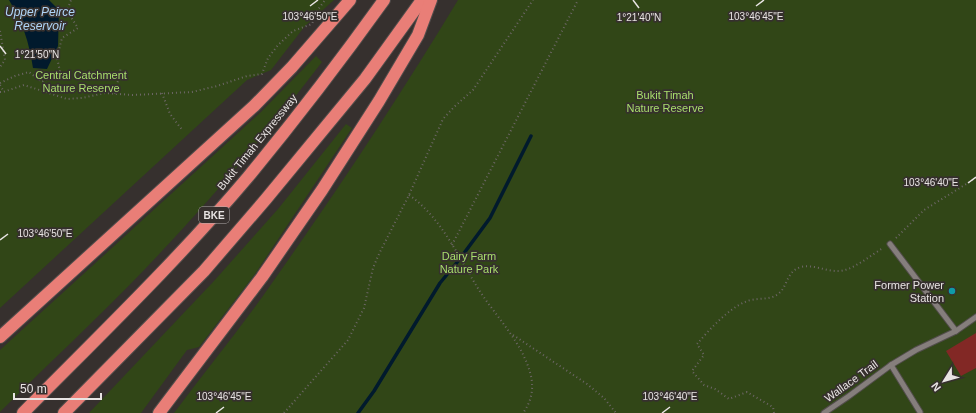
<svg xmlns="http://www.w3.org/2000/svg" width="976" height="413" font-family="Arial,sans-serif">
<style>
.green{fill:#314617}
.water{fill:#011a2d}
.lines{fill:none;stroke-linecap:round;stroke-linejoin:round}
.stream{stroke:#011a2d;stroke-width:3.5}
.building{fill:#822825}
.lane-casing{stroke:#524d4b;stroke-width:7}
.highway-casing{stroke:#524d4b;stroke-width:14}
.path{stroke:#6d6766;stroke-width:2;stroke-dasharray:1 3;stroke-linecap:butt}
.lane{stroke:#857e7c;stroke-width:5}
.highway{stroke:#e97e77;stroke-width:12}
.ticks{fill:none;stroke:#e8e4e3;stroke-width:1.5}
.culture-dot{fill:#0f9aa8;stroke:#36302e;stroke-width:1.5}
.labels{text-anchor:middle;stroke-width:3.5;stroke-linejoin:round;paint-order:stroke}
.shield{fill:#36302e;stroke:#b3aead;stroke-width:1}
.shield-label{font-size:10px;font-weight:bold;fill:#e8e4e3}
.park-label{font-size:11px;fill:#a8de6c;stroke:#36302e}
.street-label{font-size:11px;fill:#e8e4e3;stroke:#36302e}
.poi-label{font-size:11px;fill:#e8e4e3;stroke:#36302e;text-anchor:end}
.water-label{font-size:12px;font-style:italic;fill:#afd5f7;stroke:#36302e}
.ticks-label{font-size:10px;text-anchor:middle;fill:#e8e4e3;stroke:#36302e;stroke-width:3.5;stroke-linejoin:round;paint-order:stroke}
</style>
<rect width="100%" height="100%" fill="#36302e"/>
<g class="green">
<path d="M 0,0 L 334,0 L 305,26 L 271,70 L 247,80 L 0,308 Z"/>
<path d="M 458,0 L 976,0 L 976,413 L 174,413 C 206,370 241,328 272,283 C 337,191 400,96 458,0 Z"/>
<path d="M 316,56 L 322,62 C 267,134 208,203 145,269 C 98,318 48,364 0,412 L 0,350 L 261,112 Z"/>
<path d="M 346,124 L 352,128 L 255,274 L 199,347 L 187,350 L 141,413 L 89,413 L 214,281 L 278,209 Z"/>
</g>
<path class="water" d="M 9,0 L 49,0 L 59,10 L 58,46 L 47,69 L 33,68 C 29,42 23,23 9,0 Z"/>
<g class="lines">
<path class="stream" d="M 358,413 L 374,391 L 440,283 L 459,260 L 490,218 L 531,136"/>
</g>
<path class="building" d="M 976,333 L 976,368 L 961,376 L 946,351 Z"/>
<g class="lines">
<g class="lane-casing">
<g id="lane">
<path d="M 890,244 L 956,331"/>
<path d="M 891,365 L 920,412"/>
<path d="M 824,413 L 849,396 L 891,365 L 916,350 L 956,331 L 976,317"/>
</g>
</g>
<g class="highway-casing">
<g id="highway">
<path d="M 0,337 L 254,106 L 292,67 L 350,0"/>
<path d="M 23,413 C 99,336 178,260 248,177 C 295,120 341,60 384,0"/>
<path d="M 64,413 L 204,271 L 266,199 L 365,79 L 422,0"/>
<path d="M 159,413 L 262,277 L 322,190 L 379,101 L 418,35 L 431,0"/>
</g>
</g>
<g class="path">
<path d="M 0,31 L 5,60 L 0,67"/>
<path d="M 0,83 L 15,76 L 29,72 L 42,82 L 60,71 L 57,58 L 62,38 L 78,28 L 67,11 L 71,0"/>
<path d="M 0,85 L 4,92"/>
<path d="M 0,92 L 3,92 L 24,85 L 67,99 L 82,98 L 105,93 L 133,95 L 192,92 L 217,86 L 247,76 L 262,74 L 268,58 L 278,45 L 293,31 L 312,24 L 317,11 L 325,0"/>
<path d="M 162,93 L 170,114 L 183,131"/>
<path d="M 115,94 L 121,67"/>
<path d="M 409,195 C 441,217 459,258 479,290 C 497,318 523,343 531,376 C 534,390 531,402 523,413"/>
<path d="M 896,238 L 924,210 L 976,178"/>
<path d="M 452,245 L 578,0"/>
<path d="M 513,335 L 587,384 L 604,398 L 616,413"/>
<path d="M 284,413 L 348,340 L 364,308 L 373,268 L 379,254 L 409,195 L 443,119 L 454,107 L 473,90 L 533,0"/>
<path d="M 774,413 L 773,407 L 747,392 L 729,399 L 715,389 L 704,385 L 692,371 L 704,355 L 697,344 C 709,330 728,309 745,302 C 755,297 769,301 778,294 C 788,287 786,271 801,267 C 812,264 825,271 837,271 C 851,272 871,255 883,248"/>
</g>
<use href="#lane" class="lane"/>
<use href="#highway" class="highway"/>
</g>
<path class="ticks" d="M 633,0 L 639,8M 310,6 L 318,0M 756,6 L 764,0M 0,46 L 6,54M 968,183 L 976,177M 0,240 L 8,234M 216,413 L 224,407M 662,413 L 670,407"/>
<circle class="culture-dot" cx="952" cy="291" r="4"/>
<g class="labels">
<rect class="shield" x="199" y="207" width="30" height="16" rx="3"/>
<g class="shield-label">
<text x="214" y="219">BKE</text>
</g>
<g class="park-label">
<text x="81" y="79">Central Catchment<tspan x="81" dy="13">Nature Reserve</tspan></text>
<text x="665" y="99">Bukit Timah<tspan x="665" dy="13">Nature Reserve</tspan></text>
<text x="469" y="260">Dairy Farm<tspan x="469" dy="13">Nature Park</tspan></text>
</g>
<g class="street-label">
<text transform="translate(257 142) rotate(-51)" y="4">Bukit Timah Expressway</text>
<text transform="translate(851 381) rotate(-36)" y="4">Wallace Trail</text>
</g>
<g class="poi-label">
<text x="944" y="289">Former Power<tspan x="944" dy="13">Station</tspan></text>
</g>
<g class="water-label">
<text x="40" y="16">Upper Peirce<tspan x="40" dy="14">Reservoir</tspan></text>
</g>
</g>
<g class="ticks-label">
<text x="310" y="20">103°46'50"E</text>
<text x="756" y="20">103°46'45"E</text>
<text x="639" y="21">1°21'40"N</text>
<text x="37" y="58">1°21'50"N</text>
<text x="931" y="186">103°46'40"E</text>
<text x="45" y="237">103°46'50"E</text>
<text x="224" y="400">103°46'45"E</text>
<text x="670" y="400">103°46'40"E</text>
</g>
<g transform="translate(944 381) rotate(233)" stroke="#36302e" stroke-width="3" paint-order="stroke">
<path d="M0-3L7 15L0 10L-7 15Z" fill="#e8e4e3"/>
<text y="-6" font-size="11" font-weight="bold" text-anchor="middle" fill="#e8e4e3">N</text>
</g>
<path d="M14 393v6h87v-6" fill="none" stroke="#e8e4e3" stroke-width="2"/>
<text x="20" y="393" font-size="12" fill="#e8e4e3" stroke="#36302e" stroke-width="3" paint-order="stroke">50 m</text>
</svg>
